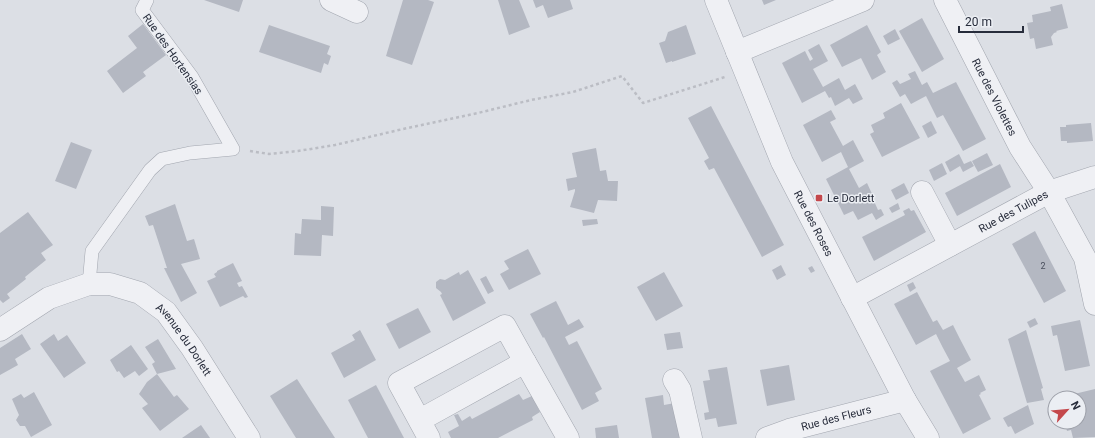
<svg xmlns="http://www.w3.org/2000/svg" width="1095" height="438" font-family="Roboto,sans-serif">
<style>
.building{fill:#b4b8c2}
.lines{fill:none;stroke-linecap:round;stroke-linejoin:round}
.service-casing{stroke:#a2a6af;stroke-width:14}
.minor-casing{stroke:#a2a6af;stroke-width:23}
.path{stroke:#bbbdc4;stroke-width:2.5;stroke-dasharray:3 3;stroke-linecap:butt}
.service{stroke:#eff0f4;stroke-width:13}
.minor{stroke:#eff0f4;stroke-width:22}
.poi-dot{fill:#c4484c;stroke:#ebeef3;stroke-width:1.5}
.labels{text-anchor:middle;stroke-width:3;stroke-linejoin:round;paint-order:stroke}
.number-label{font-size:9px;fill:#4a4f5d}
.street-label{font-size:11px;fill:#272c3b;stroke:#ebeef3}
.poi-label{font-size:11px;fill:#272c3b;stroke:#ebeef3;text-anchor:start}
</style>
<rect width="100%" height="100%" fill="#dcdfe5"/>
<g class="building">
<path d="M 204,0 L 243,0 L 239,12 Z"/>
<path d="M 403,0 L 428,0 L 434,2 L 412,65 L 386,56 Z"/>
<path d="M 498,0 L 519,0 L 530,27 L 509,35 Z"/>
<path d="M 533,0 L 570,0 L 573,9 L 548,18 L 543,5 L 536,8 Z"/>
<path d="M 762,0 L 776,0 L 764,5 Z"/>
<path d="M 1062,4 L 1068,28 L 1056,31 L 1057,32 L 1054,33 L 1051,37 L 1053,45 L 1036,49 L 1034,38 L 1030,39 L 1027,23 L 1033,22 L 1032,15 L 1051,11 L 1050,7 Z"/>
<path d="M 922,18 L 944,59 L 922,72 L 899,31 Z"/>
<path d="M 143,24 L 166,55 L 143,72 L 146,76 L 123,93 L 107,71 L 137,48 L 128,36 Z"/>
<path d="M 269,25 L 330,46 L 327,54 L 331,56 L 328,65 L 324,63 L 321,73 L 259,52 Z"/>
<path d="M 686,25 L 696,54 L 672,62 L 672,61 L 666,63 L 659,43 L 665,41 L 668,32 Z"/>
<path d="M 867,25 L 881,52 L 877,55 L 886,72 L 872,80 L 861,58 L 842,67 L 830,45 Z"/>
<path d="M 895,29 L 900,39 L 888,45 L 883,36 Z"/>
<path d="M 819,44 L 828,61 L 813,69 L 823,87 L 839,78 L 845,90 L 855,84 L 863,99 L 853,104 L 849,98 L 835,106 L 831,97 L 829,98 L 825,91 L 802,103 L 782,63 L 805,51 L 810,61 L 813,59 L 808,50 Z"/>
<path d="M 915,71 L 922,85 L 927,82 L 933,93 L 956,82 L 986,139 L 963,151 L 943,115 L 937,118 L 926,96 L 911,104 L 905,94 L 900,97 L 892,83 L 897,80 L 900,84 L 911,79 L 908,74 Z"/>
<path d="M 901,103 L 920,138 L 882,157 L 870,134 L 874,132 L 871,125 L 885,118 L 883,113 Z"/>
<path d="M 711,106 L 784,245 L 762,257 L 714,168 L 709,170 L 704,161 L 709,158 L 688,118 Z"/>
<path d="M 831,110 L 836,119 L 830,122 L 843,146 L 853,140 L 864,161 L 849,169 L 859,188 L 867,183 L 873,196 L 873,199 L 878,210 L 881,209 L 884,215 L 876,220 L 872,213 L 858,220 L 853,211 L 844,215 L 826,179 L 848,167 L 841,152 L 822,162 L 803,125 Z"/>
<path d="M 931,121 L 937,133 L 928,138 L 922,126 Z"/>
<path d="M 1091,123 L 1093,141 L 1067,143 L 1067,141 L 1061,141 L 1060,127 L 1066,127 L 1066,125 Z"/>
<path d="M 71,142 L 92,150 L 76,189 L 55,181 Z"/>
<path d="M 596,148 L 600,171 L 606,170 L 608,181 L 618,181 L 617,201 L 598,200 L 594,213 L 570,207 L 575,191 L 575,189 L 568,191 L 566,179 L 577,177 L 572,153 Z"/>
<path d="M 987,153 L 993,165 L 978,172 L 972,161 Z"/>
<path d="M 959,154 L 964,164 L 971,161 L 974,166 L 963,172 L 960,166 L 950,172 L 945,162 Z"/>
<path d="M 942,163 L 947,174 L 934,181 L 929,170 Z"/>
<path d="M 1000,164 L 1011,187 L 957,216 L 945,193 Z"/>
<path d="M 904,183 L 909,193 L 896,200 L 891,190 Z"/>
<path d="M 898,203 L 900,209 L 892,213 L 889,208 Z"/>
<path d="M 175,204 L 187,241 L 194,239 L 200,259 L 181,264 L 197,293 L 181,302 L 164,268 L 167,268 L 153,225 L 149,226 L 145,216 Z"/>
<path d="M 321,206 L 334,207 L 333,236 L 322,235 L 321,256 L 294,255 L 295,233 L 301,234 L 302,219 L 321,220 Z"/>
<path d="M 909,208 L 911,211 L 914,210 L 926,232 L 874,261 L 862,237 L 905,215 L 903,211 Z"/>
<path d="M 28,212 L 53,245 L 41,253 L 46,260 L 25,277 L 26,279 L 7,294 L 10,298 L 3,303 L 0,300 L 0,233 Z"/>
<path d="M 597,219 L 598,224 L 583,226 L 582,220 Z"/>
<path d="M 1035,231 L 1066,291 L 1044,303 L 1012,244 Z"/>
<path d="M 528,249 L 541,274 L 509,290 L 500,274 L 509,269 L 504,261 Z"/>
<path d="M 233,263 L 242,281 L 237,283 L 239,287 L 242,286 L 248,297 L 245,298 L 243,296 L 220,307 L 207,281 L 216,277 L 214,274 L 217,272 L 217,271 Z"/>
<path d="M 781,265 L 786,275 L 777,280 L 772,270 Z"/>
<path d="M 812,266 L 815,271 L 811,273 L 808,268 Z"/>
<path d="M 468,270 L 486,303 L 453,321 L 440,295 L 442,294 L 441,292 L 436,288 L 436,282 L 440,279 L 445,280 L 459,272 L 460,275 Z"/>
<path d="M 664,272 L 683,306 L 656,321 L 637,287 Z"/>
<path d="M 486,276 L 494,291 L 488,294 L 480,279 Z"/>
<path d="M 913,282 L 916,288 L 910,292 L 907,285 Z"/>
<path d="M 917,292 L 933,322 L 937,320 L 943,330 L 953,325 L 960,339 L 971,360 L 957,368 L 965,382 L 979,375 L 986,390 L 980,393 L 981,394 L 979,395 L 991,419 L 963,434 L 930,371 L 950,361 L 943,348 L 936,334 L 916,345 L 894,304 Z"/>
<path d="M 556,301 L 568,325 L 579,319 L 584,327 L 565,337 L 569,345 L 577,341 L 602,389 L 595,393 L 599,401 L 582,410 L 544,337 L 543,338 L 530,314 Z"/>
<path d="M 418,308 L 431,332 L 399,349 L 386,324 Z"/>
<path d="M 1035,318 L 1038,324 L 1030,328 L 1027,322 Z"/>
<path d="M 1080,320 L 1090,366 L 1065,371 L 1057,335 L 1053,336 L 1051,326 Z"/>
<path d="M 360,330 L 376,360 L 344,378 L 331,353 L 355,340 L 352,335 Z"/>
<path d="M 1026,330 L 1043,388 L 1041,389 L 1044,400 L 1027,403 L 1008,339 Z"/>
<path d="M 680,332 L 683,348 L 667,350 L 664,334 Z"/>
<path d="M 22,334 L 31,349 L 15,359 L 18,365 L 0,375 L 0,348 Z"/>
<path d="M 54,334 L 58,341 L 67,335 L 86,363 L 64,378 L 40,344 Z"/>
<path d="M 158,339 L 176,369 L 157,374 L 152,364 L 155,362 L 145,347 Z"/>
<path d="M 131,345 L 148,369 L 139,376 L 135,371 L 124,378 L 119,371 L 117,372 L 110,360 Z"/>
<path d="M 789,365 L 795,400 L 767,406 L 760,370 Z"/>
<path d="M 727,367 L 737,424 L 718,427 L 716,418 L 705,420 L 704,413 L 709,412 L 703,381 L 710,380 L 708,370 Z"/>
<path d="M 157,374 L 174,397 L 177,395 L 189,409 L 160,431 L 142,408 L 148,404 L 139,394 L 147,382 Z"/>
<path d="M 297,379 L 335,438 L 296,438 L 270,396 Z"/>
<path d="M 376,385 L 404,438 L 368,438 L 348,400 Z"/>
<path d="M 1095,389 L 1095,437 L 1073,438 L 1071,430 L 1067,431 L 1065,422 L 1079,422 L 1079,398 L 1072,398 L 1070,395 Z"/>
<path d="M 34,392 L 52,425 L 31,437 L 25,426 L 20,426 L 16,420 L 19,415 L 12,399 L 21,394 L 24,398 Z"/>
<path d="M 519,394 L 523,400 L 532,396 L 540,412 L 532,417 L 533,420 L 498,438 L 451,438 L 448,432 L 459,426 L 454,415 L 458,414 L 462,421 L 470,416 L 472,419 Z"/>
<path d="M 663,395 L 664,405 L 675,403 L 681,438 L 652,438 L 645,398 Z"/>
<path d="M 1028,405 L 1034,424 L 1015,434 L 1011,426 L 1008,427 L 1003,418 Z"/>
<path d="M 201,425 L 210,438 L 182,438 Z"/>
<path d="M 617,425 L 619,438 L 596,438 L 595,428 Z"/>
</g>
<g class="lines">
<g class="service-casing">
<path id="service" d="M 89,284 L 92,251 L 150,170 L 162,159 L 190,153 L 233,149 L 192,77 L 142,10 L 147,0"/>
</g>
<g class="minor-casing">
<g id="minor">
<path d="M 331,0 L 357,12"/>
<path id="s1" d="M 716,0 L 782,162 L 905,400 L 928,438"/>
<path id="s2" d="M 945,0 L 1020,147 L 1049,192 L 1085,258 L 1095,304"/>
<path d="M 737,52 L 863,0"/>
<path d="M 922,192 L 950,245"/>
<path id="s3" d="M 852,298 L 1049,192 L 1095,177"/>
<path id="s4" d="M 0,330 L 49,298 L 89,284 L 110,284 L 140,293 L 166,312 L 192,348 L 249,438"/>
<path d="M 525,362 L 568,438"/>
<path d="M 674,380 L 680,390 L 691,438"/>
<path d="M 420,420 L 525,362 L 505,326 L 399,383 L 429,438"/>
<path id="s5" d="M 767,438 L 789,430 L 905,400"/>
</g>
</g>
<path class="path" d="M 250,151 L 269,154 L 298,151 L 335,145 L 403,129 L 478,113 L 531,100 L 573,92 L 622,76 L 643,103 L 725,77"/>
<use href="#service" class="service"/>
<use href="#minor" class="minor"/>
</g>
<rect class="poi-dot" x="815" y="194" width="8" height="8" rx="2"/>
<g class="labels">
<g class="number-label">
<text x="1043" y="269">2</text>
</g>
<g class="street-label">
<text transform="translate(173 54) rotate(55)" y="4">Rue des Hortensias</text>
<text dy="4" stroke="none"><textPath href="#s2" startOffset="109">Rue des Violettes</textPath></text>
<text dy="4" stroke="none"><textPath href="#s3" startOffset="183">Rue des Tulipes</textPath></text>
<text dy="4" stroke="none"><textPath href="#s1" startOffset="244">Rue des Roses</textPath></text>
<text dy="4" stroke="none"><textPath href="#s4" startOffset="218">Avenue du Dorlett</textPath></text>
<text dy="4" stroke="none"><textPath href="#s5" startOffset="72">Rue des Fleurs</textPath></text>
</g>
<g class="poi-label">
<text x="827" y="202">Le Dorlett</text>
</g>
</g>
<g transform="translate(1067 410) rotate(63)"><circle r="19" fill="#ebeef3" stroke="#9da0a9"/>
<path d="M0-3L7 15L0 10L-7 15Z" fill="#c4484c"/>
<text y="-6" font-size="11" font-weight="bold" text-anchor="middle" fill="#272c3b">N</text>
</g>
<path d="M959 26v6h64v-6" fill="none" stroke="#272c3b" stroke-width="2"/>
<text x="965" y="26" font-size="12" fill="#272c3b" stroke="#ebeef3" stroke-width="3" paint-order="stroke">20 m</text>
</svg>
